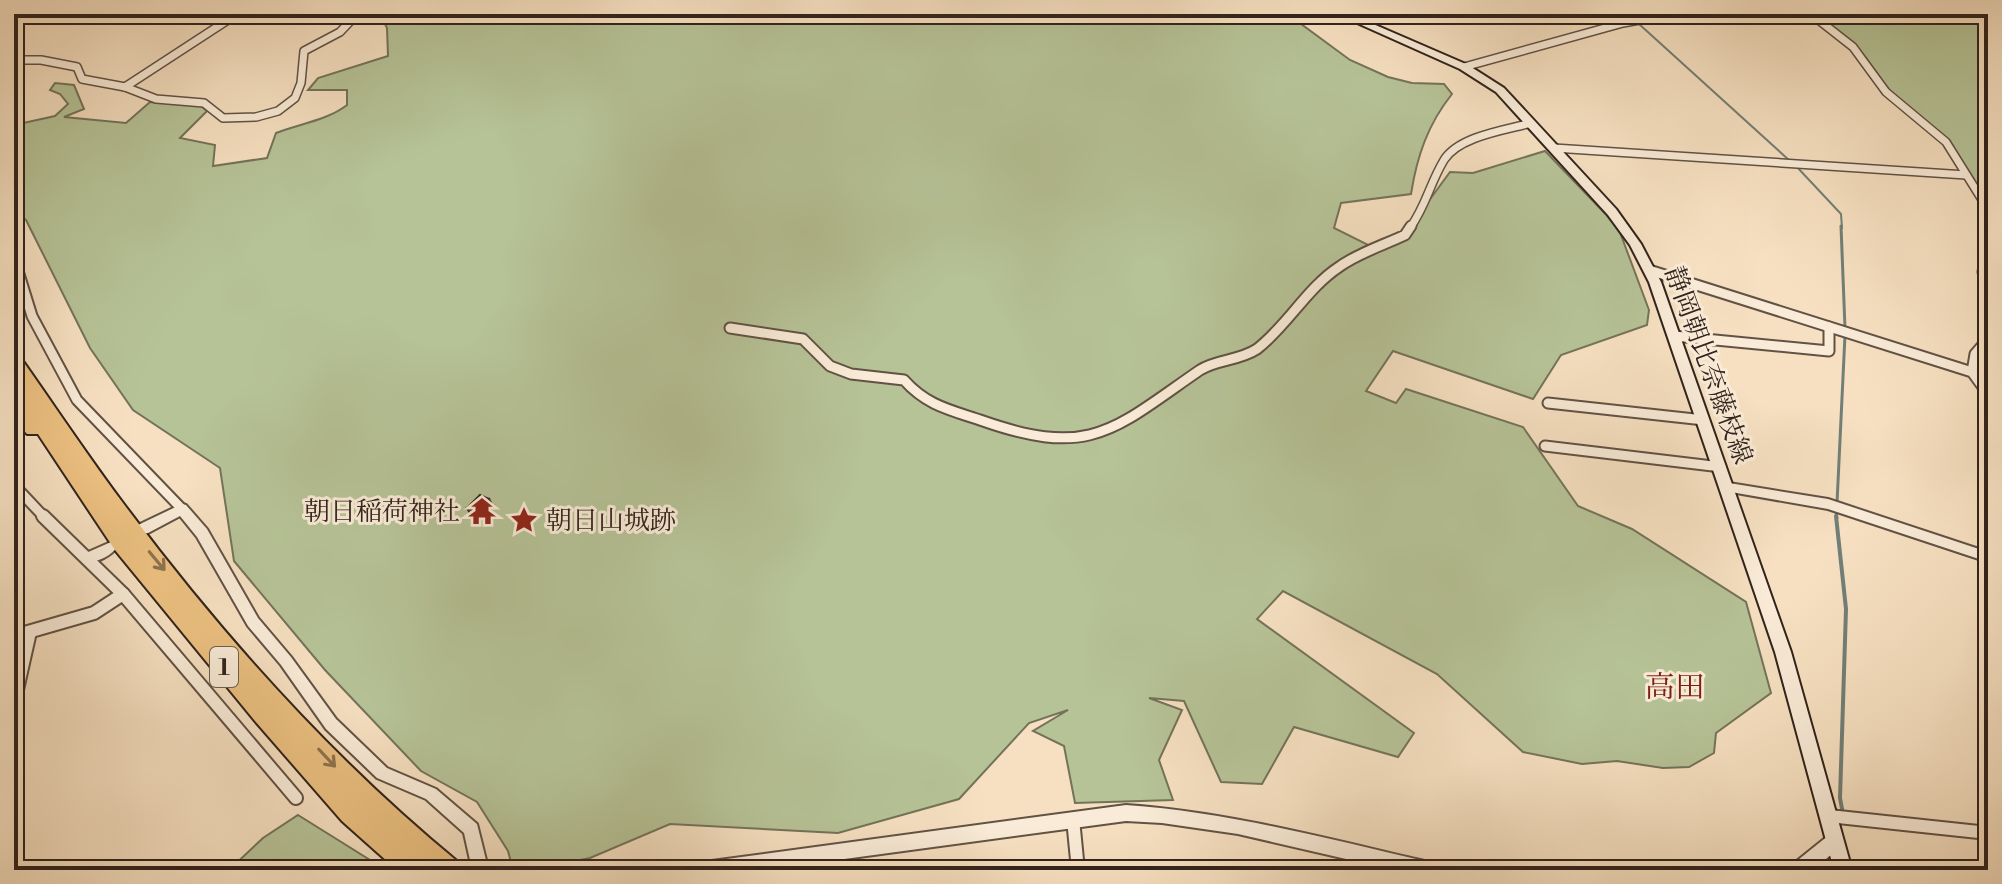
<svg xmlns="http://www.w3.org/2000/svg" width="2002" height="884" font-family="'Libre Bodoni','Noto Serif JP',serif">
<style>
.green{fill:#b6c397;stroke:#74735a;stroke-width:2}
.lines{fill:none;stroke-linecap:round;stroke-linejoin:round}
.stream-far2{stroke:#727f77;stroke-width:2}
.stream-far1{stroke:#727f77;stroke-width:3}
.stream{stroke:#727f77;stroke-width:4}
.minor-far2-casing{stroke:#625245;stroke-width:10}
.minor-far1-casing{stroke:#625245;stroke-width:13}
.minor-casing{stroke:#625245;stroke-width:16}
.tertiary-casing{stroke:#625245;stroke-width:4}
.secondary-casing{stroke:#31231c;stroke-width:4}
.motorway-casing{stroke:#31231c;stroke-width:4}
.minor-far2{stroke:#f9ebd7;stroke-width:7}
.minor-far1{stroke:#f9ebd7;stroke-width:9}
.minor{stroke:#f9ebd7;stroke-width:12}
.tertiary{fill:#f9ebd7;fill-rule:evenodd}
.secondary{fill:#f9ebd7;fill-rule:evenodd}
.motorway{fill:#ebc080;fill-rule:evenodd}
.wall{fill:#bc8b6f;stroke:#31231c;stroke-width:2}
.shaded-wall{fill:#99715a;stroke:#31231c;stroke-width:2}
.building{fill:#dba281;stroke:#31231c;stroke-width:2}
.oneway{stroke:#8e724e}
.labels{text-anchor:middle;stroke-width:6;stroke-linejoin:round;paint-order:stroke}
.shield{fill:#f9ebd7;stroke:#6d5f54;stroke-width:2}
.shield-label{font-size:24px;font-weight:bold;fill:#31231c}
.street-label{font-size:26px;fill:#31231c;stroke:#f9ebd7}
.poi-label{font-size:26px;fill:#31231c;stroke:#f9ebd7;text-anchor:end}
.quarter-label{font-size:30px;fill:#7a1f14;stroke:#f9ebd7}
</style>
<rect width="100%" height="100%" fill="#f6e0c1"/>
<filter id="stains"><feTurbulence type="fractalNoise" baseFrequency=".0025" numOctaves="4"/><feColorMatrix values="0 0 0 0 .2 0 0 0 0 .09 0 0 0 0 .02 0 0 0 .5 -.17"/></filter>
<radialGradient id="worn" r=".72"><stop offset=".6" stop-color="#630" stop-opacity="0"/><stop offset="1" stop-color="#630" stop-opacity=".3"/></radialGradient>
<g class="green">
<path d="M 380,14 L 1248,14 L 1301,24 L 1350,60 L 1388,77 L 1412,83 L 1444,84 L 1452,94 C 1428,124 1417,156 1411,194 L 1341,203 L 1334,228 L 1374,248 L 1403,236 L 1450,172 L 1473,173 L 1545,151 L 1618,227 L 1649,310 L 1647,325 L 1561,355 L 1533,399 L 1393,351 L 1366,391 L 1396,403 L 1406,389 L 1523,427 L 1578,506 L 1632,529 L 1746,602 L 1771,693 L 1716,733 L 1714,753 L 1689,767 L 1663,768 L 1617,761 L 1582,764 L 1523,752 L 1437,674 L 1283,591 L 1257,619 L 1414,733 L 1398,757 L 1294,727 L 1262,784 L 1221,782 L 1184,701 L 1149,698 L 1182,710 L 1159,760 L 1173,800 L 1075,803 L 1064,746 L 1033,731 L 1068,710 L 1029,723 L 959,799 L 838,833 L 670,824 L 590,858 L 531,870 L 513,870 L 508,851 L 477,802 L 421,771 L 325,670 L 234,561 L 220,468 L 133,410 L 90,348 L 26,220 L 14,212 L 14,125 L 55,116 L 68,104 L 60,94 L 50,90 L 55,83 L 74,85 L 84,109 L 64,117 L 126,123 L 150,102 L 200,105 L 207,111 L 180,138 L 215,145 L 213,166 L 267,158 L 276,133 C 299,124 328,120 347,105 L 347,90 L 308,90 L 318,78 L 388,56 L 387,28 Z"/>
<path d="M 1813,14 L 1988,14 L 1988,206 L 1954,148 L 1889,90 L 1866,58 Z"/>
<path d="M 298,815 L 386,870 L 229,870 L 263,838 Z"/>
</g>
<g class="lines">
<g class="stream-far2">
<path d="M 1628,14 L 1790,161"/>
<path d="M 1796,166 L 1841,214 L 1842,228"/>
</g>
<g class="stream-far1">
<path d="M 1841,226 L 1845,328"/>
<path d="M 1837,503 L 1845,335"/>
<path d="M 1836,511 L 1837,518"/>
</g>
<path class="stream" d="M 1836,516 L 1846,609 L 1840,798 L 1843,814"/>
<g class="minor-far2-casing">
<g id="minor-far2">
<path d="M 1811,14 L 1853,47 L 1886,92 L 1946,142 L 1986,206 L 1988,217"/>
<path d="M 1356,20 L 1366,14"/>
<path d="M 14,60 L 41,60 L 77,67 L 82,79 L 125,87 L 156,99 L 204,103 L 223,118 L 256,117 L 278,111 L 295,98 L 301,83 L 304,51 L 340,32 L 357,14"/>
<path d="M 1464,67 L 1623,23 L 1672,14"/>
<path d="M 125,87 L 237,14"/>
<path d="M 1554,148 L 1966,175"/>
<path d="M 1410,228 C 1426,206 1430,183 1444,160 C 1459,136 1506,130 1531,123"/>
</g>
</g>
<g class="minor-far1-casing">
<g id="minor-far1">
<path d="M 1988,245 L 1983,272 L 1988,290"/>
<path d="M 14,258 L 32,316 L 77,400 L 182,509"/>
<path d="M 1649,270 L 1972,372 L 1988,394"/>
<path d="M 730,328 L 803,339 L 830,366 L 851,374 L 904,380 C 927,406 951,410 983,421 C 1092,459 1114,429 1200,370 C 1217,359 1239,361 1257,349 C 1287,326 1307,288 1339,267 C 1358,253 1384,245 1405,235 L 1411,226"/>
<path d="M 1674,336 L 1829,351 L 1829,327"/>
<path d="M 1972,372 L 1975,354 L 1988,339"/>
<path d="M 1548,403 L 1704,420"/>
<path d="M 1545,446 L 1721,467"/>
<path d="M 14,485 L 45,518"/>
</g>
</g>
<g class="minor-casing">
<g id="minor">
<path d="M 123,594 L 296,798"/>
<path d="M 14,636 L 94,613 L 123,594 L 43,516"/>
<path d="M 14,703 L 30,632"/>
<path d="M 1829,816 L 1988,833"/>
<path d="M 1073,819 L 1078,870"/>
</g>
</g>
<g class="tertiary-casing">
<g id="tertiary">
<path d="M 1729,483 L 1828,499 L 1988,552 L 1988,562 L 1828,509 L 1725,491 L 1723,488 L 1725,485 Z"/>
<path d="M 182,504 L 186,505 L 207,529 L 258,618 L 291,657 L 336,719 L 387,768 L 436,789 L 477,824 L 486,860 L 484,870 L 468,870 L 470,860 L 464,833 L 426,799 L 377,778 L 326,729 L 281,665 L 248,626 L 197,537 L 180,516 L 148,533 L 143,534 L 138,533 L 137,529 L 138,525 Z"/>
<path d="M 111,542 L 116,543 L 117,547 C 112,555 96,564 86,561 L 84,557 L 86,553 Z"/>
<path d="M 1126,805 C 1229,812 1328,839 1429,862 L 1435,864 L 1437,870 L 1394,870 L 1238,834 L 1162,823 L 1126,821 L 763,870 L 696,870 L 698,864 L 704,862 Z"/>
<path d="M 1835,833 L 1841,835 L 1843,841 L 1841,847 L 1812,870 L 1791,870 L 1793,864 L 1829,835 Z"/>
</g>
</g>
<g class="secondary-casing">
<path id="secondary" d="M 1337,14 L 1350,14 L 1468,65 L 1504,88 L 1616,209 L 1641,244 L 1661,282 L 1791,652 L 1852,870 L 1834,870 L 1775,652 L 1649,282 L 1630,245 L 1608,215 L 1496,92 L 1460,69 Z"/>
</g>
<g class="motorway-casing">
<path id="motorway" d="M 14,355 L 20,357 C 56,408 91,461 129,511 C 226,640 334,760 458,862 L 462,870 L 431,870 L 425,864 L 427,870 L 397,870 L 342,821 L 255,721 L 115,550 L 38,434 L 27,434 L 14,419 L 14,401 L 17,401 L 14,378 L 17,379 L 14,374 Z"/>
</g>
<use href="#minor-far2" class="minor-far2"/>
<use href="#minor-far1" class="minor-far1"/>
<use href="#minor" class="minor"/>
<use href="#tertiary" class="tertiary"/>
<use href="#secondary" class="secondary"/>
<use href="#motorway" class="motorway"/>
</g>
<path class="wall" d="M 493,506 L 480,519 L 471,515 L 467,508 Z"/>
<path class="shaded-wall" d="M 489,499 L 493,506 L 480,519 L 476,512 Z"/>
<path class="building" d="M 480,495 L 489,499 L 476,512 L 467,508 Z"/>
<defs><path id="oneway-shaft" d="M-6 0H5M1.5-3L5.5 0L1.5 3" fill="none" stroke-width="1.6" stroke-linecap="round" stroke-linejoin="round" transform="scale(2)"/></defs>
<g class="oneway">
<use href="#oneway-shaft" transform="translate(157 561) rotate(50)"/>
<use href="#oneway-shaft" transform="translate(327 758) rotate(47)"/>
</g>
<defs>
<g id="temple-bare" transform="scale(2.16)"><path d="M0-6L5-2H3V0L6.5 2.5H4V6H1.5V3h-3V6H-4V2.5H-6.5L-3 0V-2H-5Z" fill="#8f2418" stroke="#f9ebd7" stroke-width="2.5" paint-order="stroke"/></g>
<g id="sight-bare" transform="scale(2.16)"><path d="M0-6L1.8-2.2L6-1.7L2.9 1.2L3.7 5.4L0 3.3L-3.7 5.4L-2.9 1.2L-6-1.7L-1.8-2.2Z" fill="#8f2418" stroke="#f9ebd7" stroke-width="2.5" paint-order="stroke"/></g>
</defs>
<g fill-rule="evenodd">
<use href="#temple-bare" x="482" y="511"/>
<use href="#sight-bare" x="524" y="520"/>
</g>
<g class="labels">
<rect class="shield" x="210" y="647" width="28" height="40" rx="6"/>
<g class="shield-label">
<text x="224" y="675">1</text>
</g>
<g class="street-label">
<text transform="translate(1709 365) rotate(70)" y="9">静岡朝比奈藤枝線</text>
</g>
<g class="poi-label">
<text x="460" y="520">朝日稲荷神社</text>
<text x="546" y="529" text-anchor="start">朝日山城跡</text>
</g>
<g class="quarter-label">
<text x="1675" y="697">高田</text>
</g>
</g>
<rect width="2002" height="884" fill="none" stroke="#f6e0c1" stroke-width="48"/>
<rect x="16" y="16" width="1970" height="852" fill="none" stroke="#31231c" stroke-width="4"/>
<rect x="24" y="24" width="1954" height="836" fill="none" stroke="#31231c" stroke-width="2"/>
<rect width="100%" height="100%" filter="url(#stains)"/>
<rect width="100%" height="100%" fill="url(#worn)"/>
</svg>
